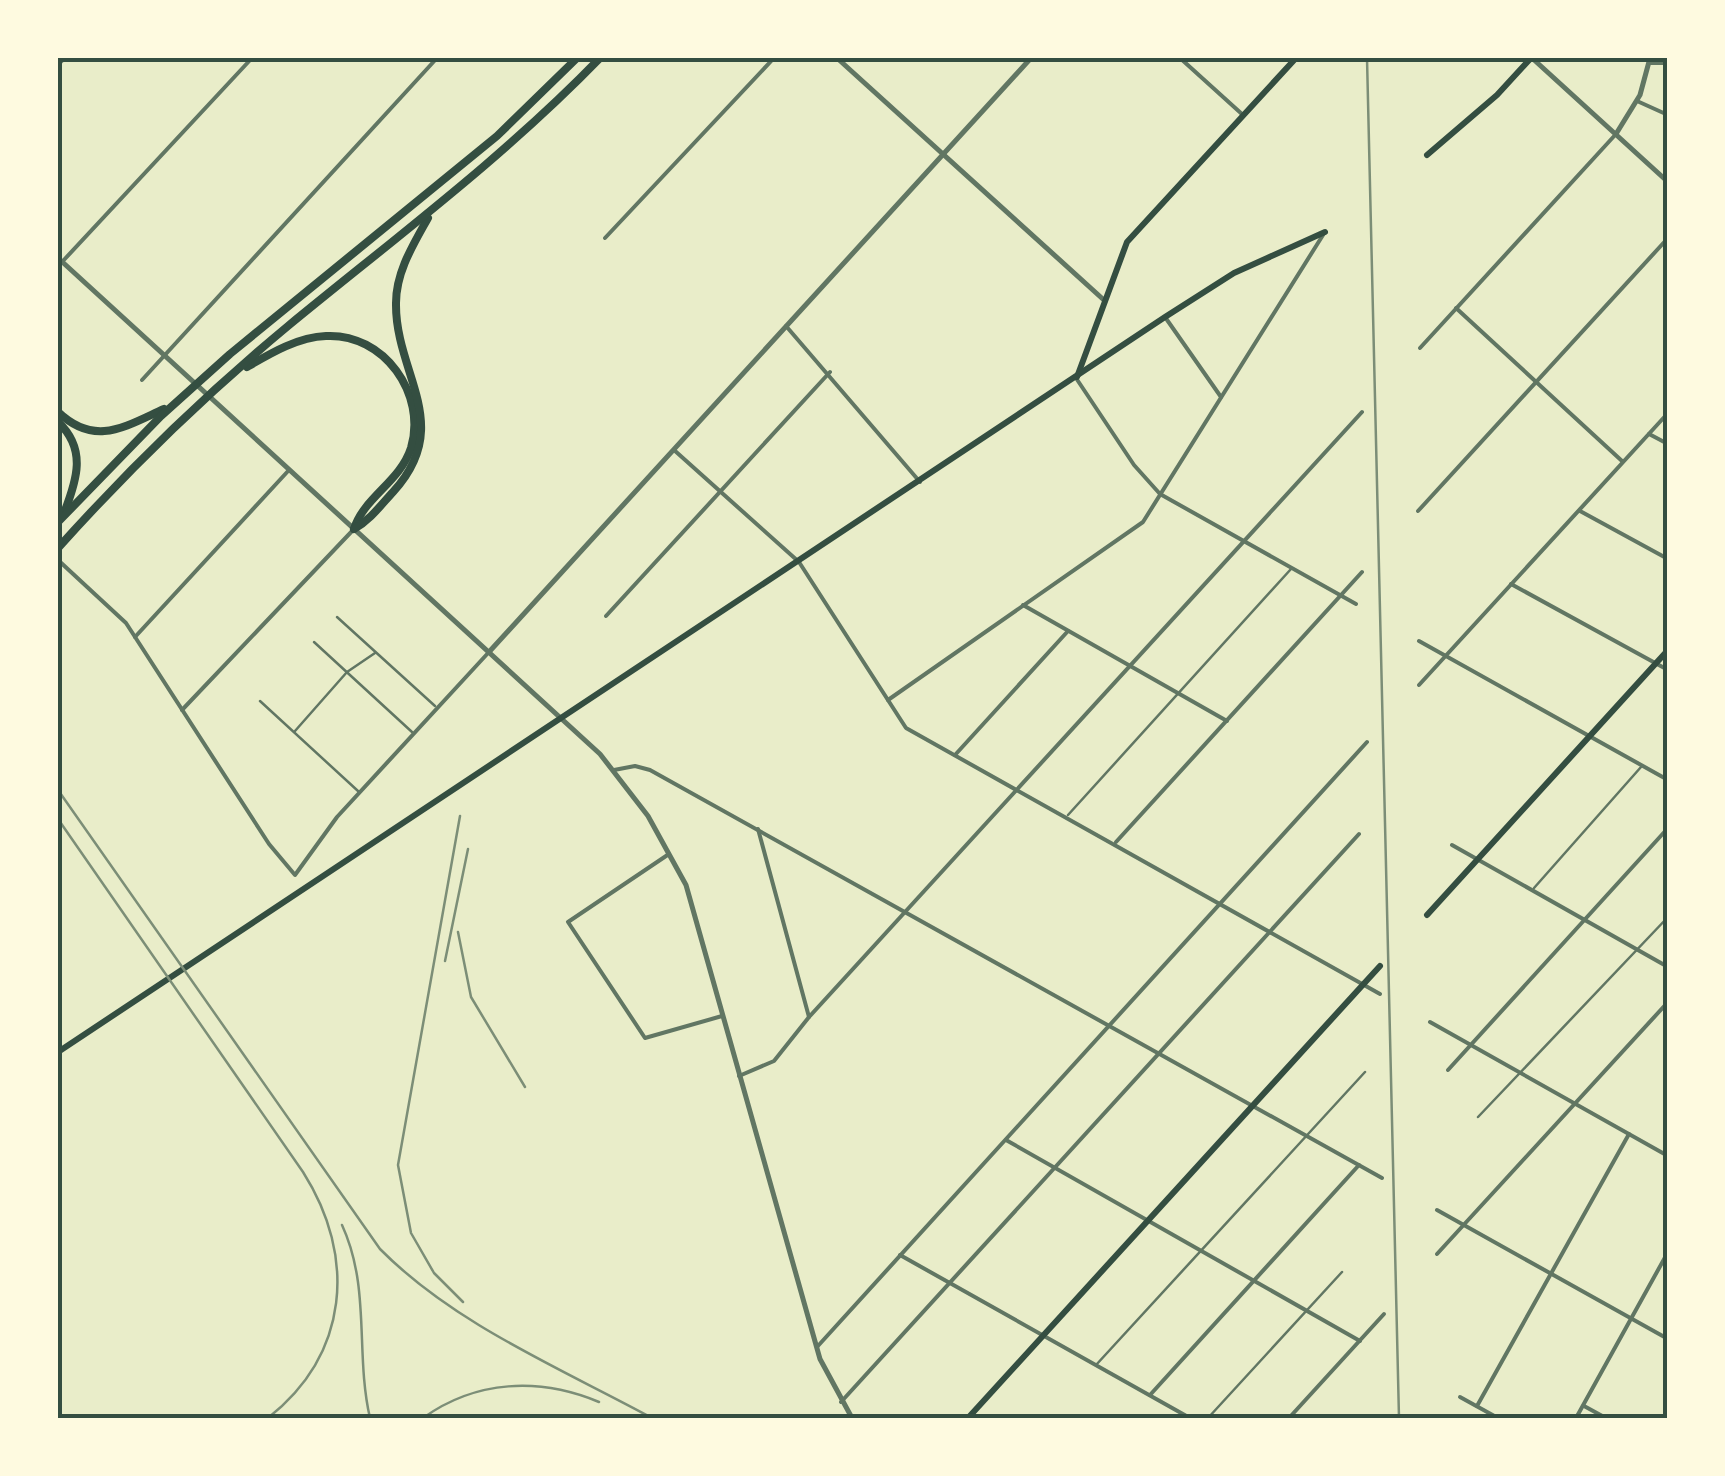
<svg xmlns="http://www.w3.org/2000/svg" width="1725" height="1476" font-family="Signika,sans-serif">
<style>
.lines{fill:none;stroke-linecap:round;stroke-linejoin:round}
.service{stroke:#617663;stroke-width:2.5}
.minor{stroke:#617663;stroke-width:4}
.tertiary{stroke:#617663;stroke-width:5}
.secondary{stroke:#344e41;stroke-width:6}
.primary{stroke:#344e41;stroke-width:6}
.motorway{stroke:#344e41;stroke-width:8}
.rail{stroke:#7c8e77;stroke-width:2.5}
.neatline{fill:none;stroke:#344e41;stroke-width:4}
</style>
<rect width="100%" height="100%" fill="#e9edc9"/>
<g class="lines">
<g class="service">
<path d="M 337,617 L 435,706"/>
<path d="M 314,642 L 412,732"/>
<path d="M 260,701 L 358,791"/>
<path d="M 295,731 L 347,672 L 375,653"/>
<path d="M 1068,815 L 1291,569"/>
<path d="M 1534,888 L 1641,767"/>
<path d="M 1478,1117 L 1668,917"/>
<path d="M 1096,1365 L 1365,1072"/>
<path d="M 1208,1418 L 1342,1272"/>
</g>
<g class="minor">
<path d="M 1180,58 L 1243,115"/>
<path d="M 1650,63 L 1668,63"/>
<path d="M 1637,101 L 1668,115"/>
<path d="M 605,238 L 774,58"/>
<path d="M 62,262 L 252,58"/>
<path d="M 1456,308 L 1622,461"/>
<path d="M 1165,317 L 1221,397"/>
<path d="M 786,326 L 920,482"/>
<path d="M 1420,348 L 1616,134"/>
<path d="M 1076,378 L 1134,465 L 1160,494 L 1356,604"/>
<path d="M 142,380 L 437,58"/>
<path d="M 1649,434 L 1668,444"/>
<path d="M 674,450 L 799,562 L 906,728 L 1380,994"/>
<path d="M 1418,511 L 1668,238"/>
<path d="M 1580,511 L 1668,559"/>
<path d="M 58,560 L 126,623 L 269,844 L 295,875 L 337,817 L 489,652"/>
<path d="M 1511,584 L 1668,670"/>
<path d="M 1023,605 L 1227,721"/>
<path d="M 606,616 L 830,372"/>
<path d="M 135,637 L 289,470"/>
<path d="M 1419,641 L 1668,780"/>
<path d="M 1419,685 L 1668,413"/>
<path d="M 888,700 L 1143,522 L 1323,235"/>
<path d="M 182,710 L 354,529"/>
<path d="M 955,755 L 1068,631"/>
<path d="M 614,770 L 635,766 L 650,770 L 1382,1178"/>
<path d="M 758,829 L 809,1017"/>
<path d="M 1116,842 L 1362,572"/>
<path d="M 1452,845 L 1668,967"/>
<path d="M 669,854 L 568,922 L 645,1038 L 722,1016"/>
<path d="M 1430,1022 L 1668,1156"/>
<path d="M 1448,1070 L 1668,828"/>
<path d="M 739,1076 L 774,1061 L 809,1017 L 1362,412"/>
<path d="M 1006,1140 L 1360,1341"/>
<path d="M 1437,1210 L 1668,1339"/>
<path d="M 1437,1254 L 1668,1002"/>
<path d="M 900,1255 L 1190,1418"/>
<path d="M 817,1347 L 1367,742"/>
<path d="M 1150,1395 L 1359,1165"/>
<path d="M 1460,1397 L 1498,1418"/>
<path d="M 841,1402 L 1359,834"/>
<path d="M 1477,1406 L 1629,1134"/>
<path d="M 1584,1406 L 1606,1418"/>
<path d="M 1289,1418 L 1384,1314"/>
<path d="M 1576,1418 L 1668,1252"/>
</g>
<g class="tertiary">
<path d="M 837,58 L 1105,301"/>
<path d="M 1532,58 L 1668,182"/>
<path d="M 58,64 L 64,58"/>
<path d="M 1616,134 L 1640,95 L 1650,58"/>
<path d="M 58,258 L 600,754 L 648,816 L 686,885 L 820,1359 L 852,1418"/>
<path d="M 489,652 L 1031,58"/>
</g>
<g class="secondary">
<path d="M 1427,155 L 1497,95 L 1531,58"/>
<path d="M 1077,377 L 1127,242 L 1296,58"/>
<path d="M 58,1052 L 1165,317 L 1234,273 L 1325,232"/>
</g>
<g class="primary">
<path d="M 1427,915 L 1668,650"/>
<path d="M 968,1418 L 1380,966"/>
</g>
<g class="motorway">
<path d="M 247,367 C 271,353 298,337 326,336 C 384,333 427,394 411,448 C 400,482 364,497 354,529"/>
<path d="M 58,412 C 95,447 124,427 164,409"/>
<path d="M 58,422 C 87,449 77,480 64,513"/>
<path d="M 58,522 L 161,416 L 230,354 L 497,136 L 577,58"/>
<path d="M 354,529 C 370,520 381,505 393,492 C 455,424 395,375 396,303 C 396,272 413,245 428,218"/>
<path d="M 58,548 C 129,469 206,394 288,326 C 395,238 503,158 600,58"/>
</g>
<g class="rail">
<path d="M 1367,58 L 1399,1418"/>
<path d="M 58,790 L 380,1249 C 454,1324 560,1368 652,1418"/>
<path d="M 460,816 L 398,1165 L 411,1233 L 434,1273 L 463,1302"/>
<path d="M 58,819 L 303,1172 C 357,1257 349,1354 268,1418"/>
<path d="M 458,932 L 471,997 L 525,1087"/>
<path d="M 445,961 L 468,849"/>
<path d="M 342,1225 C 371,1288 355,1353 370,1418"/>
<path d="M 423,1418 C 476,1380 539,1377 599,1402"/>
</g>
</g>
<rect width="1725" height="1476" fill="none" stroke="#fefae0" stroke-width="120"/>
<rect x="60" y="60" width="1605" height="1356" class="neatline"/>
</svg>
